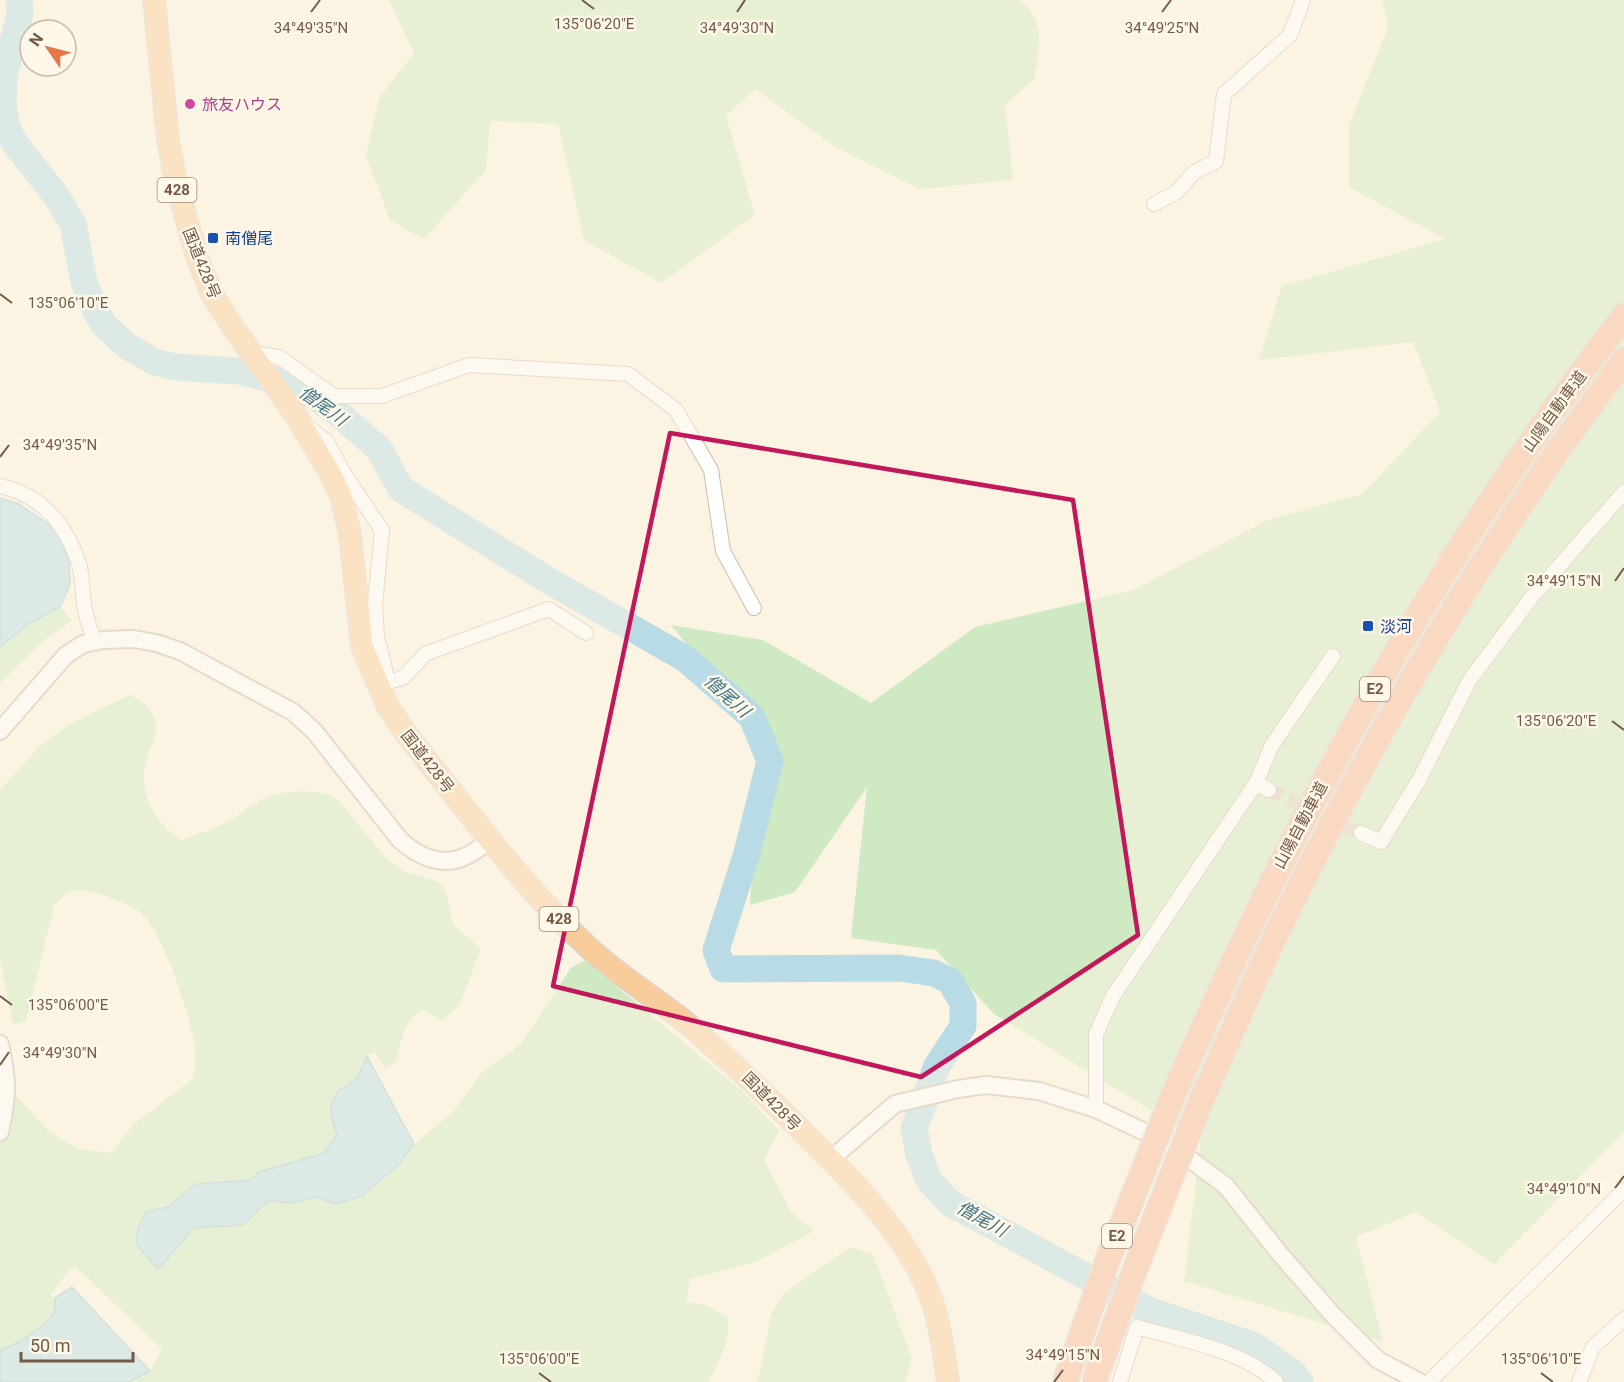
<svg xmlns="http://www.w3.org/2000/svg" width="1624" height="1382" font-family="Roboto,'Noto Sans JP',sans-serif">
<style>
.green{fill:#cfe9c2}
.water{fill:#b8dbe5;stroke:#9ecad7;stroke-width:1.5}
.lines{fill:none;stroke-linecap:round;stroke-linejoin:round}
.river{stroke:#b8dbe5;stroke-width:27}
.minor-tunnel{stroke:#dacebc;stroke-width:14;stroke-dasharray:14 7;stroke-linecap:butt}
.minor-casing{stroke:#cdbcaa;stroke-width:16}
.tertiary-casing{stroke:#cdbcaa;stroke-width:20}
.trunk-casing{stroke:#dbd4d0;stroke-width:24}
.motorway-casing{stroke:#dbd4d0;stroke-width:27}
.minor{stroke:#fff;stroke-width:14}
.tertiary{stroke:#fff;stroke-width:16}
.trunk{stroke:#f8cc9b;stroke-width:21}
.motorway{stroke:#f6b99a;stroke-width:24}
.motorway-bridge-casing{stroke:#dbd4d0;stroke-width:27;stroke-linecap:butt}
.motorway-bridge{stroke:#f6b99a;stroke-width:24}
.marked{fill:none;stroke:#c2185b;stroke-width:4.5;stroke-linejoin:round}
.ticks{fill:none;stroke:#745b49;stroke-width:2}
.hotel-dot{fill:#d1479c;stroke:#fff8e9;stroke-width:2}
.transit-dot{fill:#1a4fb4;stroke:#fff8e9;stroke-width:2}
.labels{text-anchor:middle;stroke-width:5;stroke-linejoin:round;paint-order:stroke}
.shield{fill:#fff8e9;stroke:#9e8a79;stroke-width:1.5}
.shield-label{font-size:15px;font-weight:bold;fill:#745b49}
.hotel-label{font-size:16px;fill:#b23c85;stroke:#fff8e9;text-anchor:start}
.transit-label{font-size:16px;fill:#164399;stroke:#fff8e9;text-anchor:start}
.street-label{font-size:16px;fill:#745b49;stroke:#fff8e9}
.water-label{font-size:18px;font-style:italic;fill:#437787;stroke:#fff8e9}
.ticks-label{font-size:15px;text-anchor:middle;fill:#745b49;stroke:#fff8e9;stroke-width:5;stroke-linejoin:round;paint-order:stroke}
</style>
<rect width="100%" height="100%" fill="#fcf4e3"/>
<g class="green">
<path d="M 389,0 L 1019,0 C 1048,22 1038,47 1035,78 L 1005,105 L 1013,180 L 919,189 L 837,148 L 755,89 L 726,116 L 755,215 L 661,283 L 584,240 L 558,124 L 490,121 L 486,170 L 424,239 L 390,220 L 366,155 L 379,98 L 414,53 Z"/>
<path d="M 1382,0 L 1624,0 L 1624,1132 L 1494,1264 L 1416,1212 L 1356,1237 L 1383,1342 L 1184,1281 L 1201,1141 L 994,1014 L 936,950 L 851,938 L 867,787 L 795,892 L 750,905 L 761,737 L 671,625 L 763,640 L 871,703 L 975,627 L 1133,590 L 1268,520 L 1362,494 L 1440,412 L 1413,342 L 1259,360 L 1282,286 L 1445,239 L 1349,187 L 1349,125 L 1388,28 Z"/>
<path d="M 60,607 L 72,621 L 43,641 L 0,683 L 0,647 L 28,624 Z"/>
<path d="M 130,695 C 143,700 158,715 156,730 C 155,741 148,751 146,761 C 138,792 155,826 183,840 C 198,833 216,829 230,820 C 240,815 248,807 257,802 C 278,790 316,787 337,799 L 387,859 L 406,872 L 439,882 L 446,891 L 453,924 L 481,949 L 460,1004 L 442,1021 L 422,1009 C 402,1024 402,1038 396,1062 L 385,1069 L 375,1052 L 367,1056 L 357,1079 L 338,1091 L 330,1112 L 337,1135 L 324,1153 L 259,1172 L 251,1180 L 196,1184 L 168,1207 L 146,1213 L 159,1268 L 194,1228 L 242,1225 L 268,1201 L 292,1203 L 315,1197 L 337,1204 L 399,1164 L 414,1144 L 453,1112 L 482,1072 L 520,1045 L 571,968 L 585,960 L 744,1093 L 779,1130 L 764,1160 L 791,1212 L 814,1231 L 756,1262 L 689,1279 L 687,1302 L 706,1305 L 727,1316 C 733,1338 718,1361 709,1382 L 129,1382 L 150,1371 L 162,1349 L 75,1266 L 67,1273 L 50,1295 L 55,1298 C 55,1303 56,1308 54,1312 C 48,1326 14,1346 0,1350 L 0,1079 L 51,1133 L 79,1149 L 111,1153 L 133,1125 L 191,1080 C 196,1070 196,1060 195,1049 C 191,1019 162,925 137,910 C 127,903 111,898 99,894 C 79,887 66,889 54,906 L 26,1021 L 13,1025 L 0,961 L 0,790 L 40,746 L 68,725 Z"/>
<path d="M 850,1247 L 873,1254 L 912,1358 L 905,1382 L 756,1382 L 759,1376 L 771,1315 L 784,1293 Z"/>
</g>
<g class="water">
<path d="M 0,498 L 19,504 L 57,530 L 69,562 L 70,584 L 60,607 L 28,624 L 0,647 Z"/>
<path d="M 367,1056 L 414,1144 L 399,1164 L 361,1196 L 337,1204 L 315,1197 L 292,1203 L 268,1201 L 243,1225 L 194,1228 L 158,1269 C 136,1244 128,1244 146,1212 L 168,1207 L 196,1184 L 251,1180 L 259,1172 L 324,1153 L 337,1135 L 330,1112 L 333,1101 L 338,1091 L 357,1079 Z"/>
<path d="M 72,1287 L 150,1371 L 129,1382 L 0,1382 L 0,1350 C 14,1346 48,1326 54,1312 C 56,1308 55,1303 55,1298 Z"/>
</g>
<g class="lines">
<path class="river" d="M 19,0 L 20,14 L 4,77 L 3,104 L 7,129 L 16,145 L 55,194 L 73,224 L 84,282 L 94,308 L 105,326 L 127,346 L 155,362 L 175,367 L 238,371 L 299,386 L 339,414 L 379,449 L 401,489 L 551,582 L 686,659 L 752,717 L 770,761 L 747,853 L 716,950 L 723,969 L 899,968 L 934,973 L 950,981 L 963,1003 L 963,1026 L 937,1066 L 914,1129 L 919,1154 L 929,1180 L 950,1203 L 1148,1310 L 1253,1345 L 1292,1372 L 1300,1382"/>
<path class="minor-tunnel" d="M 1269,790 L 1361,833"/>
<g class="minor-casing">
<g id="minor">
<path d="M 1154,204 L 1177,192 L 1193,173 L 1216,161 L 1224,94 L 1290,35 L 1303,0"/>
<path d="M 252,353 L 279,357 L 334,396 L 382,396 L 469,365 L 628,374 L 676,410 L 711,470 L 723,551 L 754,608"/>
<path d="M 307,426 L 327,442 L 345,475 L 382,530 L 375,605 L 377,636 L 388,682"/>
<path d="M 0,486 C 42,495 66,524 79,564 C 83,577 82,592 84,605 C 86,618 91,630 94,642"/>
<path d="M 379,684 L 403,678 L 425,654 L 549,609 L 586,633"/>
<path d="M 1256,783 L 1272,745 L 1333,656"/>
<path d="M 1361,833 L 1381,842 L 1419,780 L 1469,681 L 1532,597 L 1624,492"/>
<path d="M 1096,1109 L 1096,1034 L 1113,996 L 1256,783 L 1269,790"/>
<path d="M 1120,1382 L 1137,1327 C 1181,1340 1243,1350 1276,1382"/>
<path d="M 1429,1382 L 1624,1190"/>
<path d="M 1579,1382 L 1593,1347 L 1624,1319"/>
</g>
</g>
<g class="tertiary-casing">
<g id="tertiary">
<path d="M 0,731 L 66,655 L 83,644 L 103,640 L 134,639 L 156,643 L 180,651 L 293,712 L 314,731 L 400,840 C 418,856 442,868 466,856 C 475,852 483,845 491,840"/>
<path d="M 0,1044 C 8,1081 8,1095 0,1132"/>
<path d="M 831,1159 L 895,1104 L 958,1089 L 986,1085 L 1039,1091 L 1096,1109 L 1168,1143 L 1226,1186 L 1280,1254 L 1333,1315 L 1378,1360 L 1420,1382"/>
</g>
</g>
<g class="trunk-casing">
<path id="trunk" d="M 154,0 L 168,139 L 176,183 L 197,257 L 212,294 L 232,326 L 297,417 L 330,473 L 341,496 L 350,534 L 362,646 L 388,707 L 407,735 C 465,808 520,884 589,948 C 617,974 649,994 679,1017 C 724,1054 764,1093 805,1134 C 849,1178 897,1224 924,1281 C 939,1312 943,1348 948,1382"/>
</g>
<g class="motorway-casing">
<g id="motorway">
<path d="M 1175,1091 C 1274,863 1391,640 1535,436 C 1563,395 1594,356 1624,316"/>
<path d="M 1201,1101 C 1232,1033 1261,963 1295,896 C 1372,742 1459,592 1557,452 C 1579,421 1602,391 1624,360"/>
</g>
</g>
<use href="#minor" class="minor"/>
<use href="#tertiary" class="tertiary"/>
<use href="#trunk" class="trunk"/>
<use href="#motorway" class="motorway"/>
<g class="motorway-bridge-casing">
<g id="motorway-bridge">
<path d="M 1065,1382 L 1108,1259 L 1175,1091"/>
<path d="M 1094,1382 L 1136,1267 L 1201,1101"/>
</g>
</g>
<use href="#motorway-bridge" class="motorway-bridge"/>
</g>
<path d="M0 0H1624V1382H0ZM 670,433 L 1073,500 L 1138,935 L 921,1077 L 553,986 Z" fill="#fcf4e3" fill-opacity=".55" fill-rule="evenodd"/>
<path class="marked" d="M 670,433 L 1073,500 L 1138,935 L 921,1077 L 553,986 Z"/>
<path class="ticks" d="M 582,0 L 594,9M 311,12 L 320,0M 737,12 L 745,0M 1162,12 L 1171,0M 0,294 L 12,303M 0,457 L 9,445M 1615,581 L 1624,568M 1612,721 L 1624,730M 0,996 L 12,1005M 0,1065 L 9,1052M 1615,1188 L 1624,1176M 539,1373 L 551,1382M 1541,1373 L 1553,1382M 1054,1382 L 1063,1370"/>
<circle class="hotel-dot" cx="190" cy="104" r="6"/>
<g class="transit-dot">
<rect x="207" y="232" width="12" height="12" rx="3"/>
<rect x="1362" y="620" width="12" height="12" rx="3"/>
</g>
<g class="labels">
<g class="shield">
<rect x="157.5" y="178" width="39" height="24" rx="4.5"/>
<rect x="1360" y="677" width="30" height="24" rx="4.5"/>
<rect x="539.5" y="907" width="39" height="24" rx="4.5"/>
<rect x="1102" y="1224" width="30" height="24" rx="4.5"/>
</g>
<g class="shield-label">
<text x="177" y="195">428</text>
<text x="1375" y="694">E2</text>
<text x="559" y="924">428</text>
<text x="1117" y="1241">E2</text>
</g>
<g class="hotel-label">
<text x="202" y="110">旅友ハウス</text>
</g>
<g class="transit-label">
<text x="225" y="244">南僧尾</text>
<text x="1380" y="632">淡河</text>
</g>
<g class="street-label">
<text transform="translate(202 263) rotate(68)" y="6">国道428号</text>
<text transform="translate(1554 411) rotate(-54)" y="6">山陽自動車道</text>
<text transform="translate(428 761) rotate(52)" y="6">国道428号</text>
<text transform="translate(1300 825) rotate(-62)" y="6">山陽自動車道</text>
<text transform="translate(772 1101) rotate(45)" y="6">国道428号</text>
</g>
<g class="water-label">
<text transform="translate(323 406) rotate(36)" y="6">僧尾川</text>
<text transform="translate(727 696) rotate(42)" y="6">僧尾川</text>
<text transform="translate(982 1219) rotate(29)" y="6">僧尾川</text>
</g>
</g>
<g class="ticks-label">
<text x="594" y="29">135°06'20"E</text>
<text x="311" y="33">34°49'35"N</text>
<text x="737" y="33">34°49'30"N</text>
<text x="1162" y="33">34°49'25"N</text>
<text x="68" y="308">135°06'10"E</text>
<text x="60" y="450">34°49'35"N</text>
<text x="1564" y="586">34°49'15"N</text>
<text x="1556" y="726">135°06'20"E</text>
<text x="68" y="1010">135°06'00"E</text>
<text x="60" y="1058">34°49'30"N</text>
<text x="1564" y="1194">34°49'10"N</text>
<text x="1063" y="1360">34°49'15"N</text>
<text x="539" y="1364">135°06'00"E</text>
<text x="1541" y="1364">135°06'10"E</text>
</g>
<g transform="translate(48 48) rotate(305)"><circle r="28" fill="#fff8e9" stroke="#c7b9a9" stroke-width="1.5"/>
<path d="M0-4.5L10 22L0 15L-10 22Z" fill="#e57749"/>
<text y="-9" font-size="16" font-weight="bold" text-anchor="middle" fill="#745b49">N</text>
</g>
<path d="M21 1352v9h112v-9" fill="none" stroke="#745b49" stroke-width="3"/>
<text x="30" y="1352" font-size="18" fill="#745b49" stroke="#fff8e9" stroke-width="4.5" paint-order="stroke">50 m</text>
</svg>
